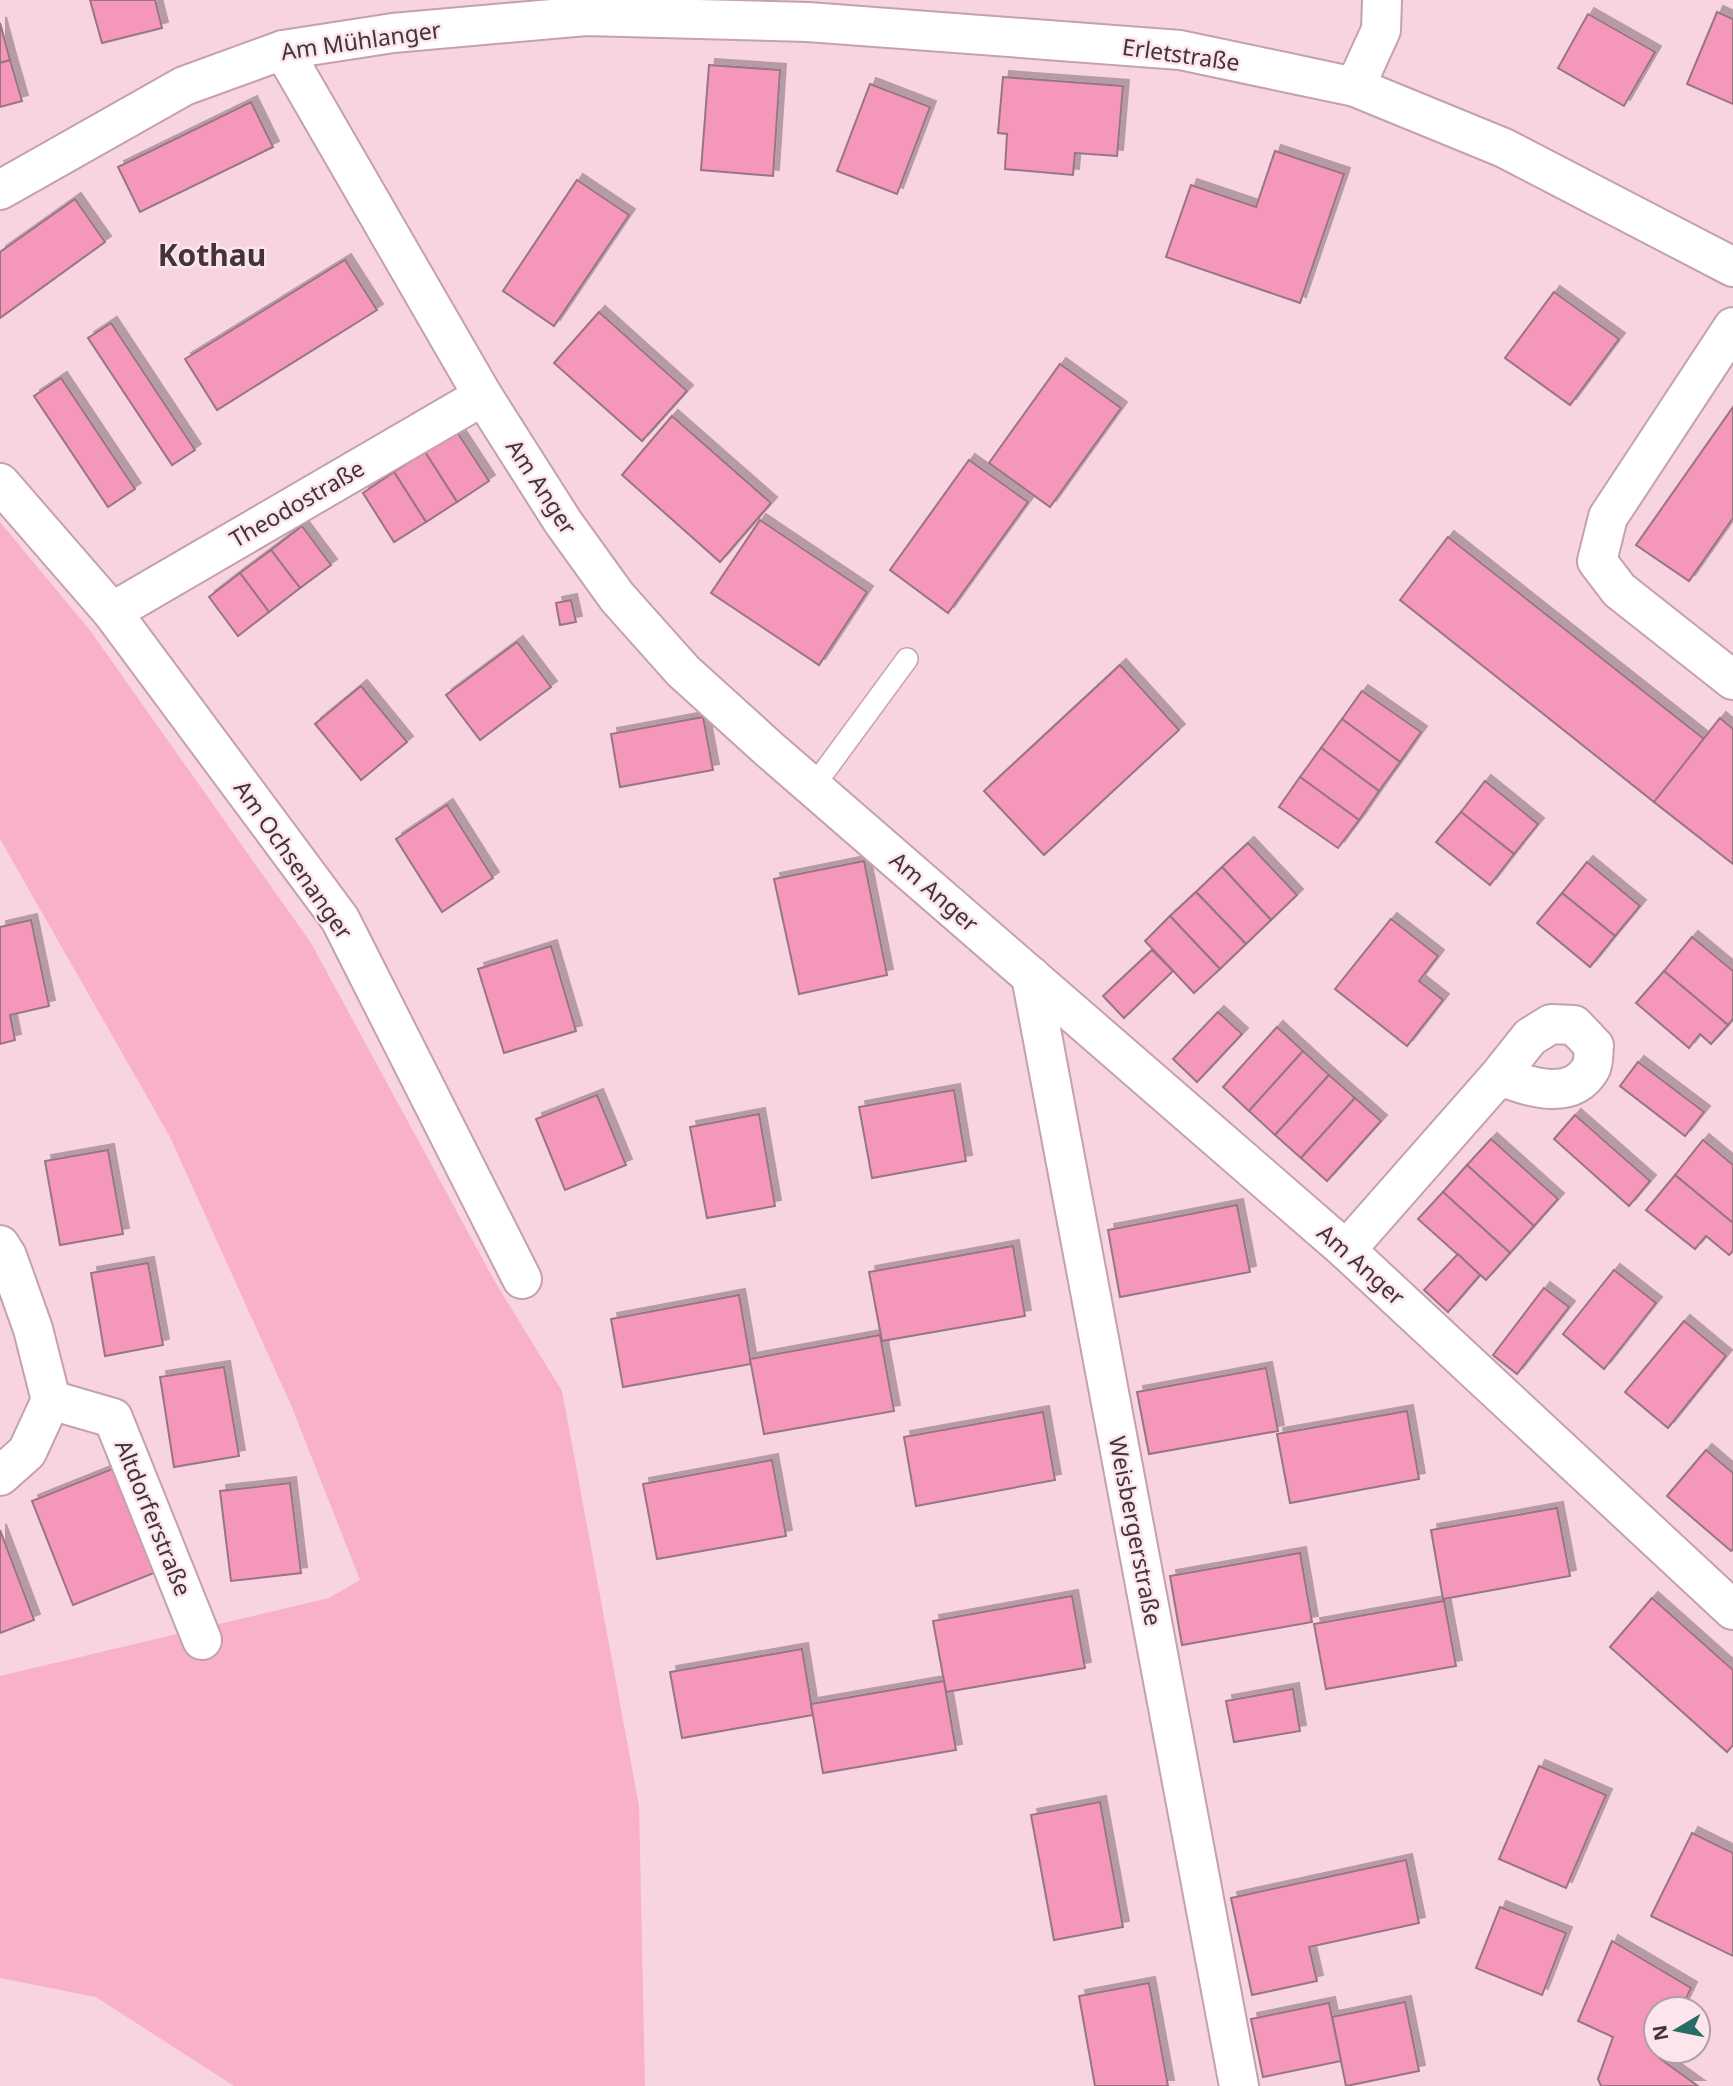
<svg xmlns="http://www.w3.org/2000/svg" width="1733" height="2086" font-family="'Noto Sans',sans-serif">
<style>
.green{fill:#f9b0cb}
.building{fill:#f597bb;stroke:#977682;stroke-width:2;filter:url(#shadow)}
.lines{fill:none;stroke-linecap:round;stroke-linejoin:round}
.lane-casing{stroke:#c4a1ad;stroke-width:24}
.street-casing{stroke:#c4a1ad;stroke-width:42}
.lane{stroke:#fff;stroke-width:21}
.street{stroke:#fff;stroke-width:38}
.labels{text-anchor:middle;stroke-width:5;stroke-linejoin:round;paint-order:stroke}
.street-label{font-size:23px;fill:#423439;stroke:#fce5ed}
.district-label{font-size:30px;font-weight:bold;fill:#423439;stroke:#fce5ed}
</style>
<defs>
<filter id="shadow"><feDropShadow dx="6" dy="-6" stdDeviation="0" flood-color="#0004"/></filter>
</defs>
<rect width="100%" height="100%" fill="#f8d3e0"/>
<path class="green" d="M 0,522 L 89,629 L 311,943 L 495,1282 L 562,1391 L 639,1806 L 645,2086 L 234,2086 L 96,1997 L 0,1978 L 0,1676 L 329,1598 L 360,1580 L 291,1405 L 170,1137 L 0,839 Z"/>
<g class="building">
<path d="M 90,0 L 155,0 L 162,28 L 102,43 Z"/>
<path d="M 1717,12 L 1733,19 L 1733,104 L 1687,84 Z"/>
<path d="M 1588,14 L 1655,52 L 1624,106 L 1558,68 Z"/>
<path d="M 0,23 L 10,60 L 0,63 Z"/>
<path d="M 10,60 L 22,101 L 0,107 L 0,63 Z"/>
<path d="M 709,65 L 780,70 L 773,176 L 701,170 Z"/>
<path d="M 1003,77 L 1123,86 L 1117,156 L 1075,153 L 1073,175 L 1005,169 L 1007,134 L 998,133 Z"/>
<path d="M 870,84 L 930,107 L 897,194 L 837,171 Z"/>
<path d="M 251,102 L 273,147 L 140,212 L 118,167 Z"/>
<path d="M 1275,151 L 1344,174 L 1300,303 L 1166,257 L 1191,185 L 1256,207 Z"/>
<path d="M 577,180 L 629,215 L 554,326 L 503,291 Z"/>
<path d="M 75,199 L 105,242 L 0,318 L 0,252 Z"/>
<path d="M 345,260 L 377,310 L 217,410 L 185,359 Z"/>
<path d="M 1554,292 L 1619,339 L 1570,405 L 1505,358 Z"/>
<path d="M 599,312 L 687,391 L 642,441 L 554,363 Z"/>
<path d="M 111,323 L 195,450 L 172,465 L 88,338 Z"/>
<path d="M 1060,364 L 1121,408 L 1050,507 L 989,463 Z"/>
<path d="M 61,378 L 135,489 L 108,507 L 34,396 Z"/>
<path d="M 1733,407 L 1733,518 L 1689,581 L 1636,545 Z"/>
<path d="M 672,416 L 771,503 L 720,562 L 622,475 Z"/>
<path d="M 457,432 L 489,481 L 457,502 L 425,452 Z"/>
<path d="M 425,452 L 457,502 L 426,522 L 394,472 Z"/>
<path d="M 969,460 L 1028,502 L 948,613 L 890,570 Z"/>
<path d="M 394,472 L 426,522 L 394,542 L 363,493 Z"/>
<path d="M 760,520 L 867,592 L 819,665 L 711,593 Z"/>
<path d="M 302,526 L 331,565 L 300,588 L 271,550 Z"/>
<path d="M 1448,537 L 1704,739 L 1654,802 L 1400,600 Z"/>
<path d="M 271,550 L 300,588 L 269,612 L 240,573 Z"/>
<path d="M 240,573 L 269,612 L 238,636 L 209,597 Z"/>
<path d="M 571,600 L 576,622 L 560,625 L 556,603 Z"/>
<path d="M 517,642 L 551,687 L 480,740 L 446,695 Z"/>
<path d="M 1120,665 L 1179,730 L 1044,855 L 984,791 Z"/>
<path d="M 361,686 L 407,742 L 361,780 L 315,724 Z"/>
<path d="M 1362,691 L 1421,732 L 1400,762 L 1342,719 Z"/>
<path d="M 703,717 L 713,770 L 620,787 L 611,734 Z"/>
<path d="M 1720,718 L 1733,729 L 1733,864 L 1654,802 Z"/>
<path d="M 1342,719 L 1400,762 L 1379,791 L 1321,748 Z"/>
<path d="M 1321,748 L 1379,791 L 1359,820 L 1300,777 Z"/>
<path d="M 1300,777 L 1359,820 L 1338,848 L 1279,807 Z"/>
<path d="M 1485,781 L 1538,824 L 1514,854 L 1461,812 Z"/>
<path d="M 447,805 L 493,878 L 442,912 L 396,839 Z"/>
<path d="M 1461,812 L 1514,854 L 1490,885 L 1436,842 Z"/>
<path d="M 1248,843 L 1297,895 L 1271,920 L 1222,867 Z"/>
<path d="M 864,861 L 887,975 L 799,994 L 774,879 Z"/>
<path d="M 1587,862 L 1640,906 L 1615,936 L 1562,893 Z"/>
<path d="M 1222,867 L 1271,920 L 1246,944 L 1196,892 Z"/>
<path d="M 1196,892 L 1246,944 L 1220,969 L 1170,916 Z"/>
<path d="M 1562,893 L 1615,936 L 1590,967 L 1537,923 Z"/>
<path d="M 1170,916 L 1220,969 L 1194,993 L 1145,941 Z"/>
<path d="M 1391,919 L 1438,956 L 1419,981 L 1443,1000 L 1407,1046 L 1335,989 Z"/>
<path d="M 31,920 L 49,1006 L 10,1015 L 15,1040 L 0,1044 L 0,927 Z"/>
<path d="M 1692,937 L 1733,971 L 1733,1019 L 1728,1025 L 1664,971 Z"/>
<path d="M 551,946 L 576,1031 L 504,1053 L 478,969 Z"/>
<path d="M 1152,950 L 1173,971 L 1124,1018 L 1103,996 Z"/>
<path d="M 1664,971 L 1728,1025 L 1711,1044 L 1700,1034 L 1689,1048 L 1636,1003 Z"/>
<path d="M 1218,1012 L 1242,1034 L 1197,1082 L 1173,1059 Z"/>
<path d="M 1277,1027 L 1303,1051 L 1249,1111 L 1223,1087 Z"/>
<path d="M 1303,1051 L 1329,1075 L 1275,1135 L 1249,1111 Z"/>
<path d="M 1638,1062 L 1704,1112 L 1685,1136 L 1620,1086 Z"/>
<path d="M 1329,1075 L 1355,1098 L 1301,1158 L 1275,1135 Z"/>
<path d="M 954,1090 L 966,1161 L 872,1178 L 859,1107 Z"/>
<path d="M 597,1095 L 626,1165 L 565,1190 L 536,1119 Z"/>
<path d="M 1355,1098 L 1381,1121 L 1327,1181 L 1301,1158 Z"/>
<path d="M 759,1114 L 775,1206 L 707,1218 L 690,1127 Z"/>
<path d="M 1575,1115 L 1650,1181 L 1629,1206 L 1554,1139 Z"/>
<path d="M 1491,1139 L 1558,1199 L 1534,1226 L 1467,1165 Z"/>
<path d="M 1703,1140 L 1733,1165 L 1733,1223 L 1675,1175 Z"/>
<path d="M 108,1150 L 123,1234 L 60,1245 L 45,1161 Z"/>
<path d="M 1467,1165 L 1534,1226 L 1510,1253 L 1443,1192 Z"/>
<path d="M 1675,1175 L 1733,1223 L 1733,1251 L 1729,1255 L 1706,1236 L 1695,1249 L 1646,1210 Z"/>
<path d="M 1443,1192 L 1510,1253 L 1486,1280 L 1418,1219 Z"/>
<path d="M 1237,1205 L 1250,1272 L 1120,1297 L 1108,1230 Z"/>
<path d="M 1013,1246 L 1025,1316 L 882,1341 L 869,1272 Z"/>
<path d="M 1458,1254 L 1480,1275 L 1448,1312 L 1424,1290 Z"/>
<path d="M 148,1263 L 163,1345 L 105,1356 L 91,1273 Z"/>
<path d="M 1614,1270 L 1656,1303 L 1604,1369 L 1563,1334 Z"/>
<path d="M 1544,1288 L 1569,1307 L 1517,1374 L 1493,1355 Z"/>
<path d="M 739,1295 L 751,1364 L 623,1387 L 611,1319 Z"/>
<path d="M 1684,1321 L 1726,1356 L 1668,1428 L 1625,1392 Z"/>
<path d="M 880,1335 L 894,1411 L 764,1434 L 750,1359 Z"/>
<path d="M 224,1367 L 239,1456 L 174,1467 L 160,1377 Z"/>
<path d="M 1266,1368 L 1278,1431 L 1149,1454 L 1137,1392 Z"/>
<path d="M 1407,1411 L 1419,1479 L 1290,1503 L 1277,1434 Z"/>
<path d="M 1043,1412 L 1055,1480 L 916,1506 L 904,1437 Z"/>
<path d="M 1706,1450 L 1733,1473 L 1733,1549 L 1731,1551 L 1667,1496 Z"/>
<path d="M 772,1460 L 786,1536 L 657,1559 L 643,1484 Z"/>
<path d="M 117,1467 L 159,1571 L 73,1605 L 32,1501 Z"/>
<path d="M 290,1483 L 301,1573 L 231,1581 L 220,1491 Z"/>
<path d="M 1557,1508 L 1570,1576 L 1443,1599 L 1431,1530 Z"/>
<path d="M 0,1530 L 34,1620 L 0,1633 Z"/>
<path d="M 1300,1553 L 1312,1622 L 1182,1645 L 1170,1576 Z"/>
<path d="M 1072,1596 L 1085,1668 L 946,1692 L 933,1621 Z"/>
<path d="M 1652,1598 L 1733,1670 L 1733,1745 L 1727,1752 L 1610,1647 Z"/>
<path d="M 1444,1601 L 1456,1666 L 1326,1689 L 1314,1624 Z"/>
<path d="M 802,1649 L 813,1715 L 682,1738 L 670,1672 Z"/>
<path d="M 944,1681 L 956,1750 L 823,1773 L 811,1704 Z"/>
<path d="M 1293,1689 L 1300,1731 L 1234,1742 L 1226,1701 Z"/>
<path d="M 1539,1766 L 1606,1795 L 1566,1888 L 1499,1859 Z"/>
<path d="M 1100,1802 L 1123,1927 L 1054,1940 L 1031,1815 Z"/>
<path d="M 1692,1833 L 1733,1853 L 1733,1956 L 1651,1916 Z"/>
<path d="M 1406,1860 L 1419,1923 L 1309,1947 L 1317,1981 L 1252,1995 L 1231,1898 Z"/>
<path d="M 1500,1907 L 1566,1933 L 1542,1995 L 1476,1968 Z"/>
<path d="M 1612,1941 L 1691,1988 L 1681,2009 L 1656,2009 L 1656,2051 L 1662,2051 L 1659,2058 L 1698,2086 L 1601,2086 L 1598,2079 L 1613,2037 L 1578,2021 Z"/>
<path d="M 1149,1983 L 1168,2086 L 1095,2086 L 1079,1996 Z"/>
<path d="M 1405,2002 L 1419,2071 L 1346,2086 L 1332,2017 Z"/>
<path d="M 1329,2003 L 1341,2061 L 1263,2077 L 1251,2019 Z"/>
</g>
<g class="lines">
<g class="lane-casing">
<path id="lane" d="M 813,787 L 907,659"/>
</g>
<g class="street-casing">
<g id="street">
<path d="M 283,50 L 483,396 L 563,522 L 617,597 L 683,671 L 769,749 L 1346,1250 L 1733,1610"/>
<path d="M 1355,87 L 1381,30 L 1382,0"/>
<path d="M 0,190 L 184,86 L 283,50 L 393,33 L 586,16 L 808,22 L 1180,50 L 1355,87 L 1504,148 L 1733,267"/>
<path d="M 1733,327 L 1608,517 L 1597,561 L 1619,590 L 1733,680"/>
<path d="M 0,483 L 112,612 L 340,919 L 522,1279"/>
<path d="M 112,612 L 483,396"/>
<path d="M 1031,976 L 1239,2086"/>
<path d="M 0,1245 L 7,1256 L 33,1329 L 51,1400 L 27,1452 L 0,1476"/>
<path d="M 1346,1250 L 1499,1076 L 1530,1037 L 1551,1024 L 1574,1025 L 1594,1046 C 1593,1052 1594,1063 1591,1068 C 1571,1103 1528,1086 1499,1076"/>
<path d="M 51,1400 L 113,1418 L 202,1640"/>
</g>
</g>
<use href="#lane" class="lane"/>
<use href="#street" class="street"/>
</g>
<g class="labels">
<g class="street-label">
<text transform="translate(361 41) rotate(-8)" y="8">Am Mühlanger</text>
<text transform="translate(1181 55) rotate(8)" y="8">Erletstraße</text>
<text transform="translate(541 487) rotate(57)" y="8">Am Anger</text>
<text transform="translate(297 504) rotate(-30)" y="8">Theodostraße</text>
<text transform="translate(293 860) rotate(55)" y="8">Am Ochsenanger</text>
<text transform="translate(934 892) rotate(41)" y="8">Am Anger</text>
<text transform="translate(1361 1265) rotate(42)" y="8">Am Anger</text>
<text transform="translate(153 1518) rotate(68)" y="8">Altdorferstraße</text>
<text transform="translate(1135 1531) rotate(79)" y="8">Weisbergerstraße</text>
</g>
<g class="district-label">
<text x="212" y="266">Kothau</text>
</g>
</g>
<g transform="translate(1677 2030) rotate(260)"><circle r="33" fill="#fce5ed" stroke="#b29ea5" stroke-width="2"/>
<path d="M0-5L12 26L0 18L-12 26Z" fill="#256d65"/>
<text y="-10" font-size="19" font-weight="bold" text-anchor="middle" fill="#423439">N</text>
</g>
</svg>
